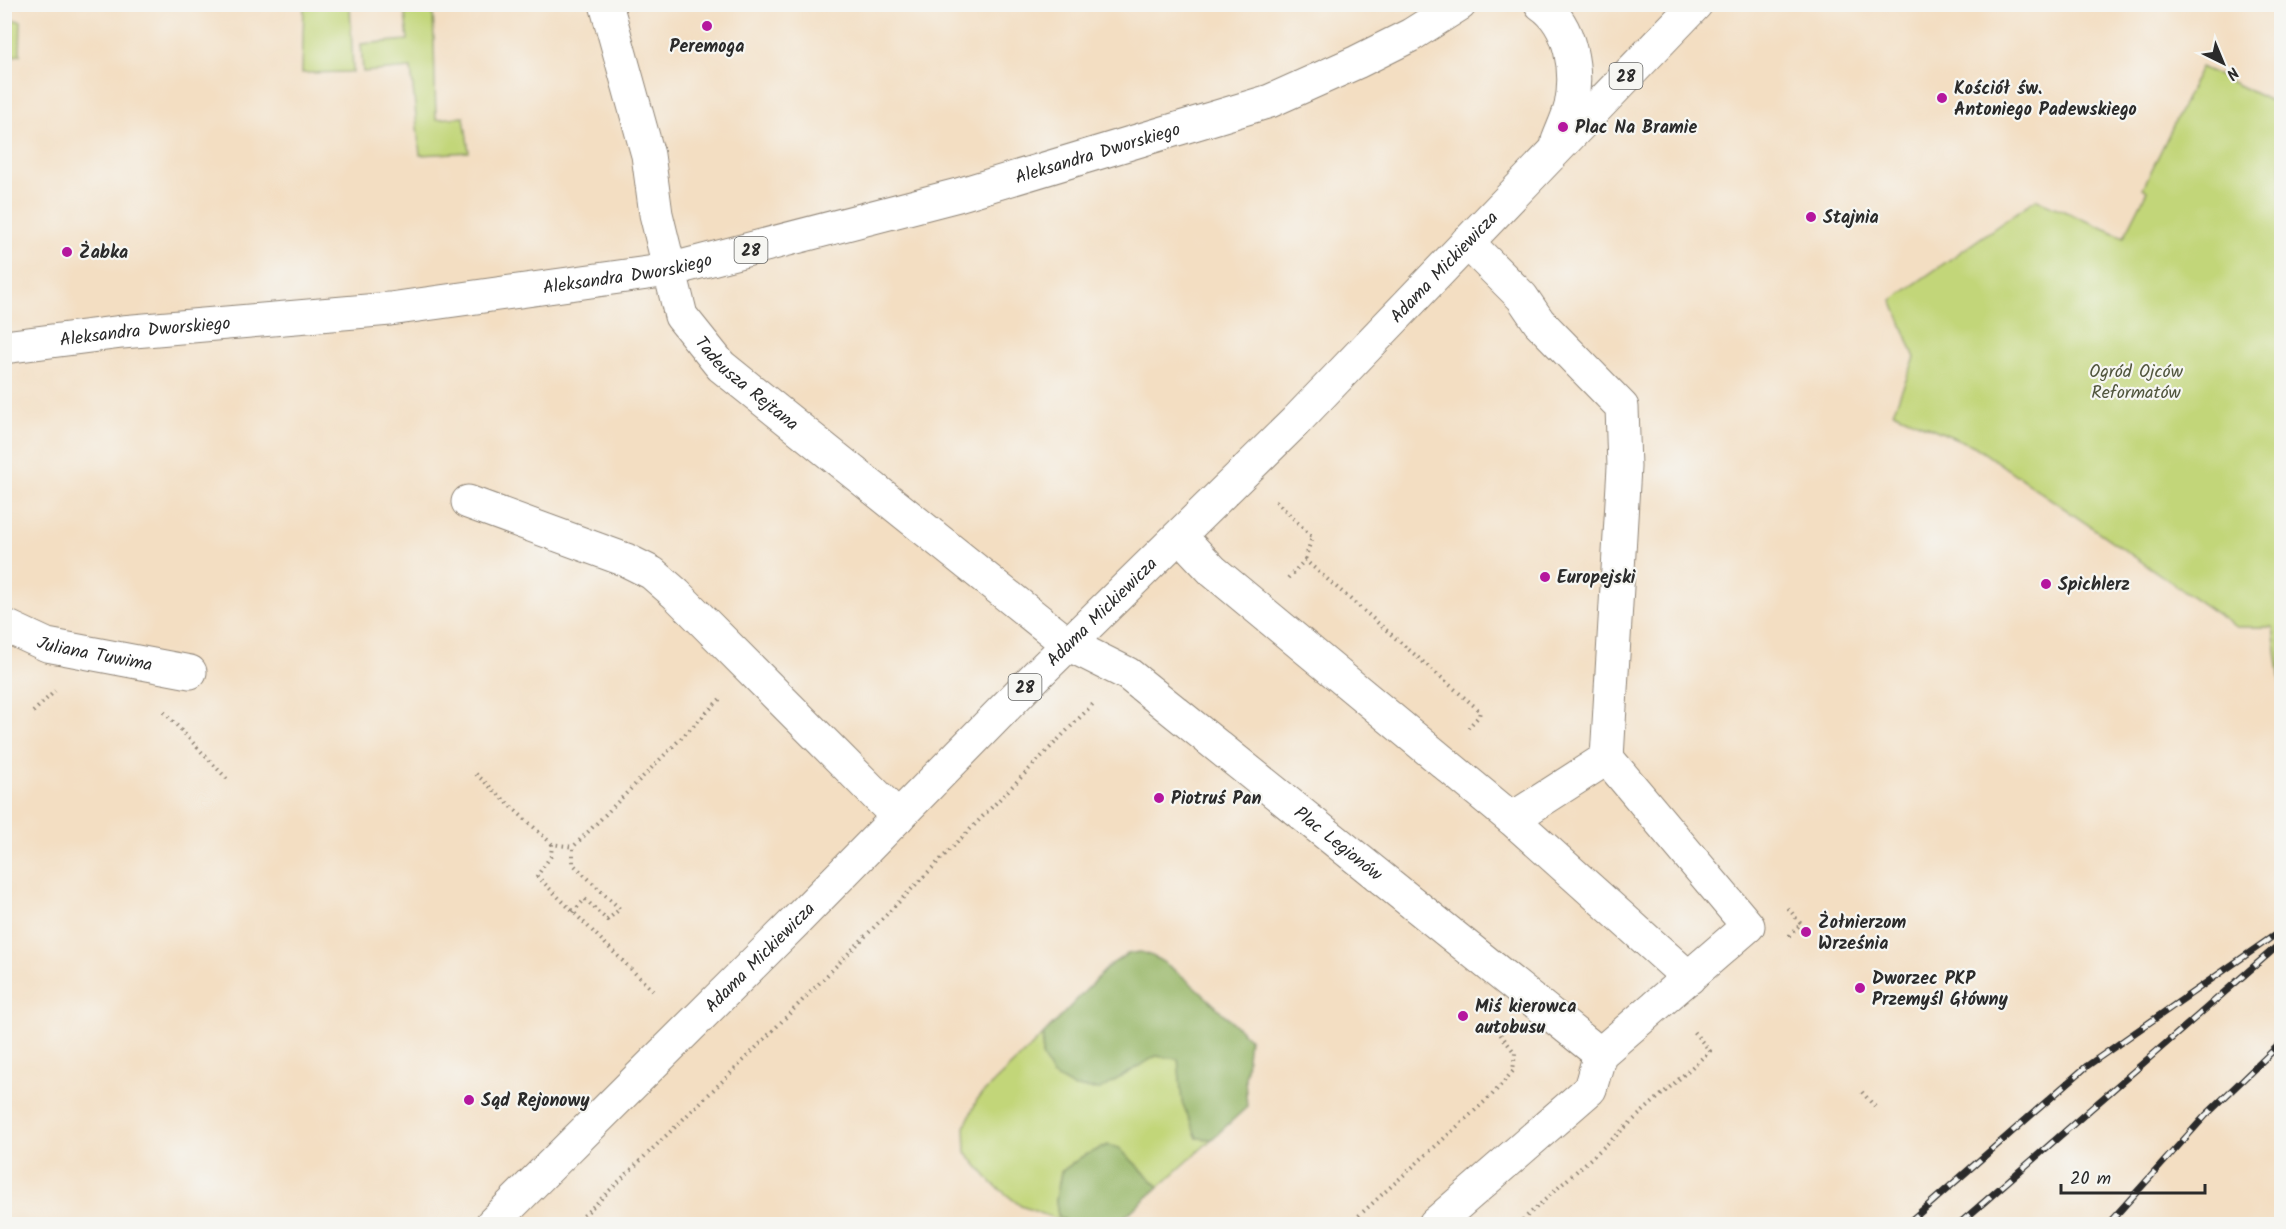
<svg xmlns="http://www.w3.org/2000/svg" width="2286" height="1229" font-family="Kalam,sans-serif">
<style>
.green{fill:#c2d679;stroke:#768052;stroke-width:1.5}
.forest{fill:#99b769;stroke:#62714a;stroke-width:1.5}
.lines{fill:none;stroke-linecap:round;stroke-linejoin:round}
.minor-casing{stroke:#8f8476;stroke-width:35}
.major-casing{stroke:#8f8476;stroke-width:35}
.path{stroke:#8f8476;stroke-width:4;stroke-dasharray:1.5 4.5;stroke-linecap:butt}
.minor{stroke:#fff;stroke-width:33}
.major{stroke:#fff;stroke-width:33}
.rail-casing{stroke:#2b2b2b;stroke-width:7}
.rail{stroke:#f6f6f2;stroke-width:4.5;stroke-dasharray:14;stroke-linecap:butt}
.poi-dot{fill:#b5179e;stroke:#f6f6f2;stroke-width:2}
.labels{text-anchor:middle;stroke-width:4.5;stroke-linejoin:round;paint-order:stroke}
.shield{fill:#f6f6f2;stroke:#686867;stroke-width:1.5}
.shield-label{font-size:16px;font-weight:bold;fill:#2b2b2b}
.poi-label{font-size:18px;font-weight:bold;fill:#2b2b2b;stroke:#f6f6f2;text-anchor:start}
.street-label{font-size:18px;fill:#2b2b2b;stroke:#f6f6f2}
.park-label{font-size:18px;fill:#51563e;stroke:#f6f6f2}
</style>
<rect width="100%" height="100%" fill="#f6f6f2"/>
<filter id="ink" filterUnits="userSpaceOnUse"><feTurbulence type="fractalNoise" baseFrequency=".0167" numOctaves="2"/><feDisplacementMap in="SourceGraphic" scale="12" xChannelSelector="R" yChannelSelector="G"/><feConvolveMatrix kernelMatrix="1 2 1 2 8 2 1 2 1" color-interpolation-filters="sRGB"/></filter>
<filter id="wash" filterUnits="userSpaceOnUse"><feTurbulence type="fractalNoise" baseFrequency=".008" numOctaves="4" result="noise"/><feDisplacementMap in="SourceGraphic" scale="24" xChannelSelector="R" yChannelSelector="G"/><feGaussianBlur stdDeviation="1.35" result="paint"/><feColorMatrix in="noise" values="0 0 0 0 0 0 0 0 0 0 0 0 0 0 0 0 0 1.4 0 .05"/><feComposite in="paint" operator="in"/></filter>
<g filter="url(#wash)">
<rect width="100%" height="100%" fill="#f3dec2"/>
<g class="green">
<path d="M 304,5 L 350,5 L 353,72 L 302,73 Z"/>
<path d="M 404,5 L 433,5 L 436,119 L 464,117 L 469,152 L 420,155 L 411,68 L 363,72 L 361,44 L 408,40 Z"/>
<path d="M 5,19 L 21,21 L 20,55 L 5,57 Z"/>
<path d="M 2201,67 L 2281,106 L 2281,689 L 2273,627 L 2236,627 L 1974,446 L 1893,412 L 1915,358 L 1892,300 L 2036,199 L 2124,237 L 2147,191 L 2143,188 Z"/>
<path d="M 1043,1035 L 1042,1055 L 1132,1069 L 1156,1056 L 1178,1059 L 1197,1138 L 1212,1139 L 1159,1187 L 1119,1148 L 1083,1156 L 1061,1172 L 1056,1200 L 1058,1216 L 1070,1224 L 1021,1206 L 992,1183 L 966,1152 L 965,1126 L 978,1098 Z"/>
</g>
<g class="forest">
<path d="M 1140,952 C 1171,957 1224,1016 1249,1038 L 1245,1079 L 1247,1107 L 1212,1139 L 1197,1138 L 1182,1102 L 1178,1059 L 1156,1056 L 1101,1089 L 1075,1088 L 1052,1075 L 1042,1055 L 1043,1035 L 1110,965 L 1127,954 Z"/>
<path d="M 1108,1145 L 1119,1148 L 1159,1187 L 1116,1224 L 1071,1224 L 1058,1216 L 1056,1200 L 1061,1172 L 1083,1156 Z"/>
</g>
</g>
<g filter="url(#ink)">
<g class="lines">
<g class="minor-casing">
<g id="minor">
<path id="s1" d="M 606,4 L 648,155 L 656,214 L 681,316 L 721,366 L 1068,644 L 1128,674 L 1600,1054"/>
<path d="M 1467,242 L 1522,297 L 1539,322 L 1622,407 L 1624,467 L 1607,758"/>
<path d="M 468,502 L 626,560 L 652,573 L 676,594 L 898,817"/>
<path d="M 1180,536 L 1213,571 L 1512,819 L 1689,978"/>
<path id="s2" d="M 4,625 L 47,645 L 190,672"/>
<path d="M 1435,1224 L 1590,1089 L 1600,1054 L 1748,926 L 1607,758 L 1512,819"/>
</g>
</g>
<g class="major-casing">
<g id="major">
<path d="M 1541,4 C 1572,25 1578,72 1571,106 C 1568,118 1562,130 1558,141"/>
<path id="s3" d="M 4,347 L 122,332 L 390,309 L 669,270 L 958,195 L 1270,101 L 1357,62 L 1411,35 L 1460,4"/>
<path id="s4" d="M 492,1224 L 795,922 L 1038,674 L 1295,422 L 1696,4"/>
</g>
</g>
<g class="path">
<path d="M 1276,501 L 1312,537 L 1305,560"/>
<path d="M 1288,578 L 1305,560 L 1480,711 L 1479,716 L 1468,728"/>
<path d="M 33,712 L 55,691"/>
<path d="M 164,712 L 229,781"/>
<path d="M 476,774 L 552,844 L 573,847"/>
<path d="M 552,844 L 551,856 L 537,876 L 654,992"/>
<path d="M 1788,908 L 1801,924 L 1789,936"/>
<path d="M 573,912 L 585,899 L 607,920 L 620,909 L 573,864 L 573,847 L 720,699"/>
<path d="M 1862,1092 L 1877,1109"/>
<path d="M 575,1224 L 739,1065 L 1093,704"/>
<path d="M 1358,1224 L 1354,1220 L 1492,1095 L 1513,1071 L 1515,1053 L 1497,1030"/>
<path d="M 1518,1224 L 1710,1051 L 1692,1030"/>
</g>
<use href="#minor" class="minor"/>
<use href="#major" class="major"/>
<g class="rail-casing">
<g id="rail">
<path d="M 1907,1224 L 2087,1066 L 2282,930"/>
<path d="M 1959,1224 L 2282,942"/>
<path d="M 2108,1224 L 2206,1115 L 2282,1042"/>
</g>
</g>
<use href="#rail" class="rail"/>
</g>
</g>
<g class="poi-dot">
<circle cx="707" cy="26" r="6"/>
<circle cx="1942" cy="98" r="6"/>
<circle cx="1563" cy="127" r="6"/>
<circle cx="1811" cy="217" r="6"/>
<circle cx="67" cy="252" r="6"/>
<circle cx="1545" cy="577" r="6"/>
<circle cx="2046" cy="584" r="6"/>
<circle cx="1159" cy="798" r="6"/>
<circle cx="1806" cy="932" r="6"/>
<circle cx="1860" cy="988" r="6"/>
<circle cx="1463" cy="1016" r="6"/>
<circle cx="469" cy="1100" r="6"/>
</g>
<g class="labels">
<g class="shield">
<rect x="1609.5" y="63" width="33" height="26" rx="4.5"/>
<rect x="734.5" y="237" width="33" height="26" rx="4.5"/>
<rect x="1008.5" y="674" width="33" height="26" rx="4.5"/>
</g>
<g class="shield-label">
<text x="1626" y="82">28</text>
<text x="751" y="256">28</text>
<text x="1025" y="693">28</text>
</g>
<g class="poi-label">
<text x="707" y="52" text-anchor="middle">Peremoga</text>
<text x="1954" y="94">Kościół św.<tspan x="1954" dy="21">Antoniego Padewskiego</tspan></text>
<text x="1575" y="133">Plac Na Bramie</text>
<text x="1823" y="223">Stajnia</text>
<text x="79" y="258">Żabka</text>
<text x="1557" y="583">Europejski</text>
<text x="2058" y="590">Spichlerz</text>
<text x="1171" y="804">Piotruś Pan</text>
<text x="1818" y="928">Żołnierzom<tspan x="1818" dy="21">Września</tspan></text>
<text x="1872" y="984">Dworzec PKP<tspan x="1872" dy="21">Przemyśl Główny</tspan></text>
<text x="1475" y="1012">Miś kierowca<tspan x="1475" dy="21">autobusu</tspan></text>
<text x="481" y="1106">Sąd Rejonowy</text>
</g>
<g class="street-label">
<text dy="6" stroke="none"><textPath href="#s3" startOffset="1114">Aleksandra Dworskiego</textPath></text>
<text dy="6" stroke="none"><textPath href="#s4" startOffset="1350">Adama Mickiewicza</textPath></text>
<text dy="6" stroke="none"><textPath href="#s3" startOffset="628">Aleksandra Dworskiego</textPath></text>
<text dy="6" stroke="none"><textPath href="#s3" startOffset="142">Aleksandra Dworskiego</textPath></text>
<text dy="6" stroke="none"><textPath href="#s1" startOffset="416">Tadeusza Rejtana</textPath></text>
<text dy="6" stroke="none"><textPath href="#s4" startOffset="864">Adama Mickiewicza</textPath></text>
<text dy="6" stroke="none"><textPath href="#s2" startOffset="96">Juliana Tuwima</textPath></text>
<text dy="6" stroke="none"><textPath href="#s1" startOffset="1167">Plac Legionów</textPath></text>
<text dy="6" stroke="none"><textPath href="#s4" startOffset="378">Adama Mickiewicza</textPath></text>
</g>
<g class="park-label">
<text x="2136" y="377">Ogród Ojców<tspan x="2136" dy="21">Reformatów</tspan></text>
</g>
</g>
<rect width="2286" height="1229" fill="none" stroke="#f6f6f2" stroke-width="24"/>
<g transform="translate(2223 63) rotate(137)" stroke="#f6f6f2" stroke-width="4.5" paint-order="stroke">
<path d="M0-4.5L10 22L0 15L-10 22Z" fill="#2b2b2b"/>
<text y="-9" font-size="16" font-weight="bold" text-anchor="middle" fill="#2b2b2b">N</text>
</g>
<path d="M2061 1184v9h144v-9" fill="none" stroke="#2b2b2b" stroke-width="3"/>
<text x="2070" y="1184" font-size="18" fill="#2b2b2b" stroke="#f6f6f2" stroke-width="4.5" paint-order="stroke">20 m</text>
</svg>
